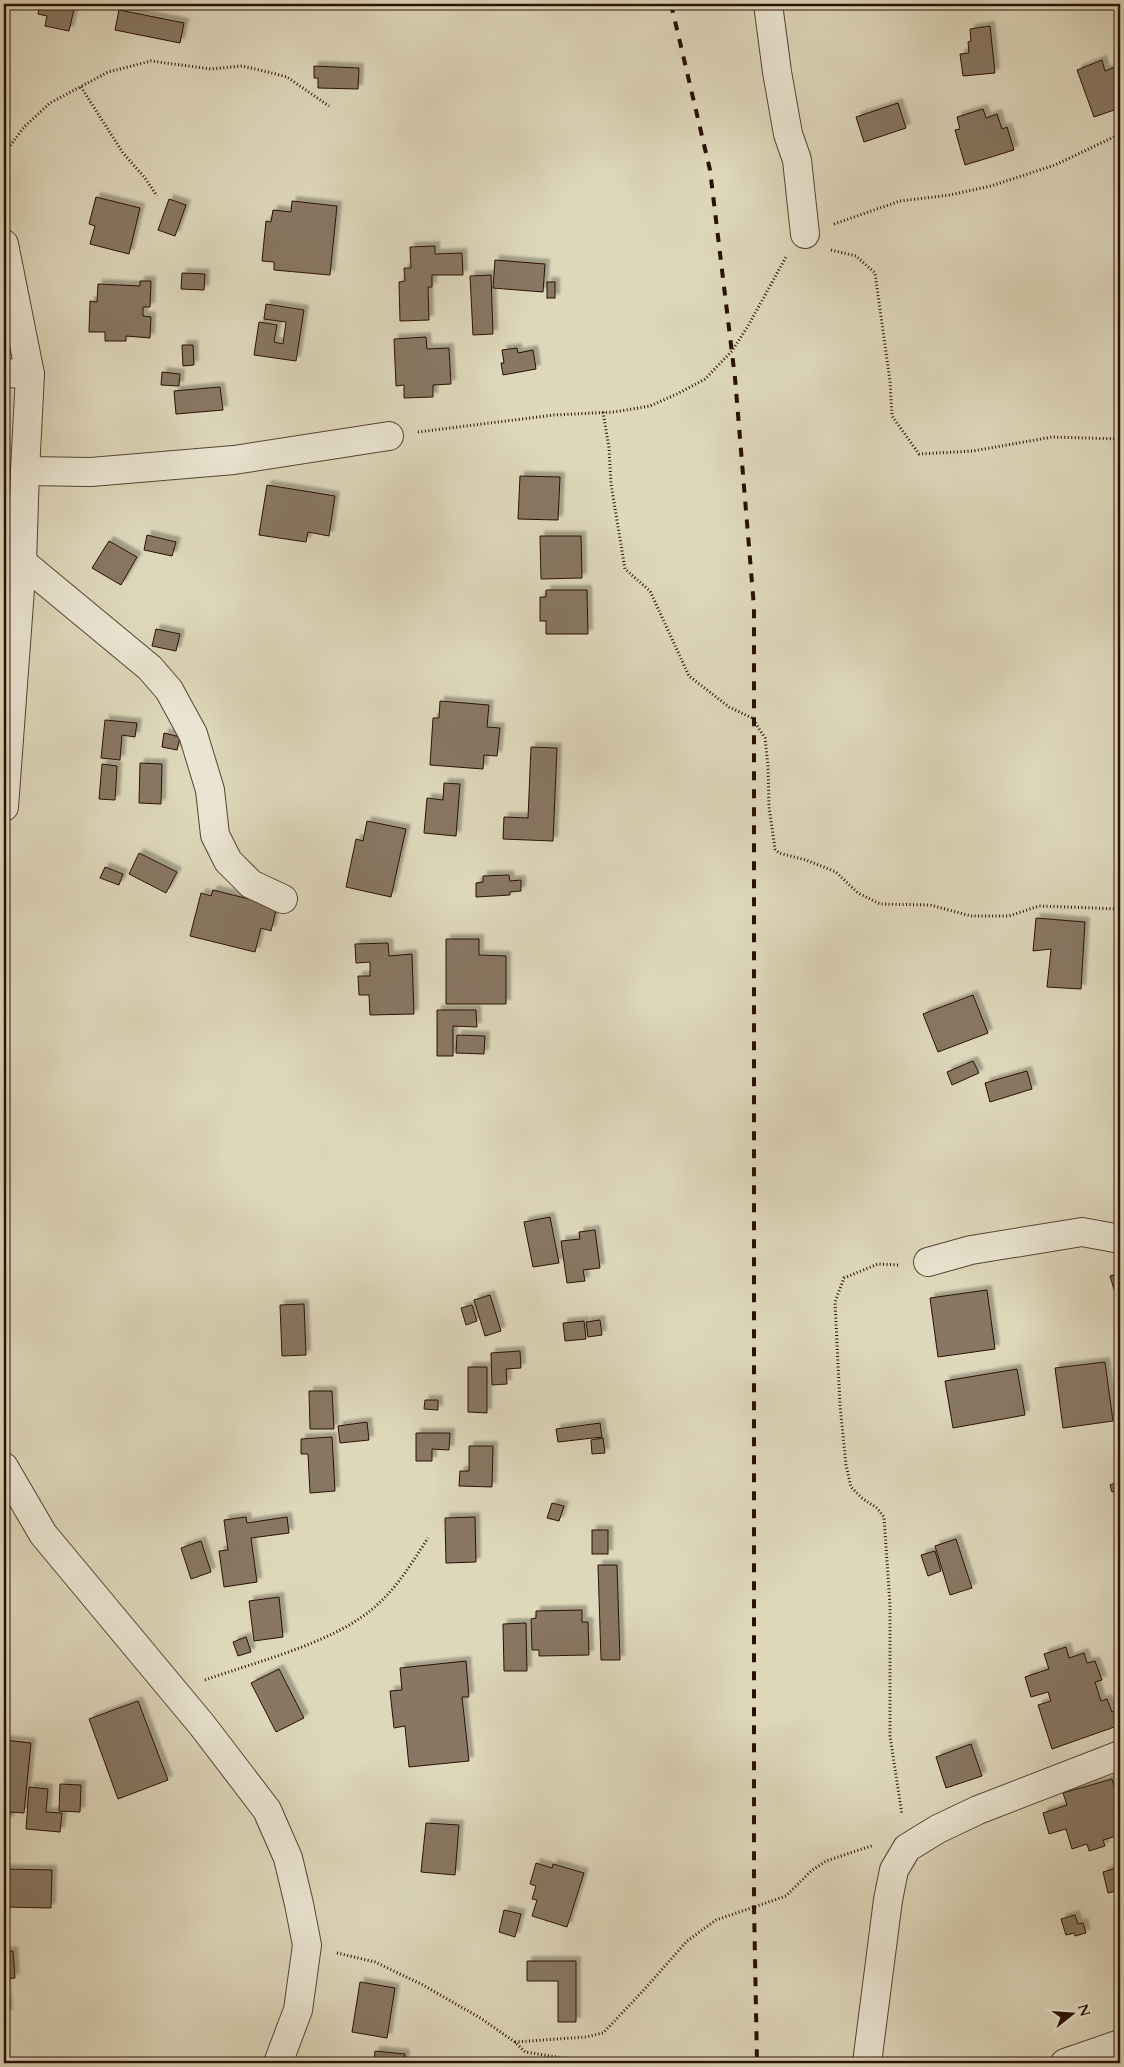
<svg xmlns="http://www.w3.org/2000/svg" width="1124" height="2067" font-family="Cardo,serif">
<style>
.building{fill:#887763;stroke:#2a1004;filter:url(#shadow)}
.lines{fill:none;stroke-linecap:round;stroke-linejoin:round}
.minor-casing{stroke:#574232;stroke-width:30}
.path{stroke:#2a1004;stroke-width:3;stroke-dasharray:1 2.5;stroke-linecap:butt}
.minor{stroke:#eae5d2;stroke-width:28}
.rail{stroke:#2a1004;stroke-width:4;stroke-dasharray:9 9;stroke-linecap:butt}
</style>
<defs>
<filter id="shadow"><feDropShadow dx="4.5" dy="-4.5" stdDeviation="1" flood-color="#0004"/></filter>
</defs>
<rect width="100%" height="100%" fill="#ded7ba"/>
<filter id="stains"><feTurbulence type="fractalNoise" baseFrequency=".004" numOctaves="4"/><feColorMatrix values="0 0 0 0 .2 0 0 0 0 .09 0 0 0 0 .02 0 0 0 .5 -.17"/></filter>
<radialGradient id="worn" r=".72"><stop offset=".6" stop-color="#630" stop-opacity="0"/><stop offset="1" stop-color="#630" stop-opacity=".3"/></radialGradient>
<g class="building">
<path d="M 40,4 L 75,4 L 69,31 L 45,26 L 47,16 L 38,14 Z"/>
<path d="M 119,10 L 184,23 L 180,43 L 115,30 Z"/>
<path d="M 990,26 L 995,73 L 963,76 L 960,54 L 969,53 L 968,42 L 971,41 L 970,29 Z"/>
<path d="M 1102,60 L 1105,71 L 1120,65 L 1120,108 L 1094,117 L 1077,70 Z"/>
<path d="M 314,66 L 359,68 L 358,89 L 318,88 L 318,78 L 314,78 Z"/>
<path d="M 898,103 L 906,128 L 864,142 L 856,117 Z"/>
<path d="M 983,109 L 986,118 L 997,114 L 1002,129 L 1007,127 L 1014,150 L 965,165 L 955,130 L 960,129 L 957,117 Z"/>
<path d="M 96,197 L 140,208 L 129,254 L 90,244 L 95,226 L 89,224 Z"/>
<path d="M 169,199 L 186,205 L 175,236 L 158,230 Z"/>
<path d="M 292,201 L 337,206 L 330,275 L 274,270 L 274,262 L 262,261 L 266,221 L 271,222 L 273,210 L 291,212 Z"/>
<path d="M 435,246 L 435,254 L 462,253 L 463,275 L 432,275 L 432,287 L 428,287 L 429,320 L 400,321 L 399,282 L 405,281 L 404,268 L 411,268 L 410,247 Z"/>
<path d="M 495,260 L 545,264 L 543,292 L 493,288 Z"/>
<path d="M 182,273 L 205,274 L 204,290 L 181,289 Z"/>
<path d="M 491,275 L 493,334 L 473,335 L 470,276 Z"/>
<path d="M 140,281 L 151,281 L 150,307 L 143,307 L 143,316 L 151,317 L 150,338 L 126,336 L 126,341 L 105,341 L 105,332 L 89,332 L 90,301 L 97,302 L 98,284 L 140,286 Z"/>
<rect x="547" y="282" width="8" height="16"/>
<path d="M 266,304 L 304,310 L 296,361 L 254,355 L 259,322 L 277,325 L 274,342 L 283,344 L 286,322 L 264,319 Z"/>
<path d="M 426,337 L 427,349 L 449,348 L 451,384 L 433,385 L 433,397 L 404,398 L 404,385 L 396,386 L 394,339 Z"/>
<path d="M 182,345 L 193,345 L 194,365 L 183,366 Z"/>
<path d="M 517,348 L 518,353 L 533,350 L 536,369 L 503,375 L 501,363 L 504,363 L 502,350 Z"/>
<path d="M 162,372 L 180,374 L 179,386 L 161,385 Z"/>
<path d="M 220,387 L 223,410 L 176,414 L 174,391 Z"/>
<path d="M 520,476 L 560,477 L 558,520 L 518,519 Z"/>
<path d="M 267,485 L 335,496 L 329,536 L 308,532 L 306,542 L 259,535 Z"/>
<path d="M 147,535 L 176,542 L 172,556 L 144,550 Z"/>
<path d="M 540,536 L 581,536 L 582,578 L 541,579 Z"/>
<path d="M 109,541 L 137,557 L 121,585 L 92,568 Z"/>
<path d="M 546,590 L 587,590 L 588,634 L 546,634 L 546,621 L 540,621 L 540,597 L 546,597 Z"/>
<path d="M 156,629 L 180,634 L 176,651 L 152,646 Z"/>
<path d="M 440,701 L 489,705 L 487,727 L 500,728 L 497,756 L 484,755 L 483,769 L 430,765 L 433,718 L 439,718 Z"/>
<path d="M 105,720 L 137,723 L 135,737 L 122,735 L 120,760 L 101,758 Z"/>
<path d="M 164,733 L 180,737 L 177,750 L 162,747 Z"/>
<path d="M 531,747 L 557,748 L 553,841 L 503,839 L 504,817 L 528,818 Z"/>
<path d="M 140,763 L 162,764 L 161,804 L 139,803 Z"/>
<path d="M 102,764 L 117,766 L 115,800 L 99,799 Z"/>
<path d="M 444,783 L 460,784 L 456,836 L 424,833 L 427,798 L 443,800 Z"/>
<path d="M 367,821 L 406,829 L 391,897 L 346,887 L 356,839 L 363,841 Z"/>
<path d="M 139,853 L 177,872 L 166,893 L 129,874 Z"/>
<path d="M 105,867 L 123,874 L 119,885 L 100,878 Z"/>
<path d="M 509,875 L 510,881 L 521,880 L 521,891 L 510,892 L 510,895 L 476,897 L 476,883 L 483,882 L 483,876 Z"/>
<path d="M 213,890 L 277,906 L 271,931 L 261,928 L 255,952 L 190,936 L 201,893 L 211,896 Z"/>
<path d="M 1036,918 L 1085,922 L 1081,989 L 1047,987 L 1051,949 L 1033,951 Z"/>
<path d="M 446,939 L 479,939 L 479,955 L 506,956 L 506,1004 L 446,1004 Z"/>
<path d="M 388,943 L 389,956 L 412,954 L 414,1014 L 370,1015 L 369,995 L 359,995 L 358,976 L 370,976 L 370,962 L 356,963 L 355,944 Z"/>
<path d="M 973,995 L 988,1033 L 938,1052 L 923,1014 Z"/>
<path d="M 437,1010 L 476,1010 L 477,1027 L 453,1026 L 453,1056 L 437,1056 Z"/>
<path d="M 457,1035 L 485,1036 L 484,1054 L 456,1053 Z"/>
<path d="M 973,1061 L 979,1073 L 952,1085 L 947,1072 Z"/>
<path d="M 1027,1071 L 1032,1089 L 990,1102 L 985,1083 Z"/>
<path d="M 550,1217 L 559,1263 L 533,1267 L 524,1222 Z"/>
<path d="M 595,1230 L 600,1268 L 583,1270 L 585,1281 L 567,1283 L 561,1241 L 580,1239 L 579,1232 Z"/>
<path d="M 1120,1273 L 1120,1291 L 1115,1293 L 1110,1276 Z"/>
<path d="M 987,1290 L 995,1349 L 938,1357 L 930,1298 Z"/>
<path d="M 490,1295 L 501,1331 L 485,1336 L 474,1300 Z"/>
<path d="M 304,1304 L 306,1355 L 282,1356 L 280,1305 Z"/>
<path d="M 472,1305 L 477,1321 L 466,1325 L 461,1308 Z"/>
<path d="M 600,1320 L 602,1335 L 588,1337 L 586,1322 Z"/>
<path d="M 584,1321 L 586,1339 L 565,1341 L 563,1323 Z"/>
<path d="M 520,1351 L 521,1368 L 506,1369 L 507,1384 L 492,1385 L 491,1353 Z"/>
<path d="M 1105,1362 L 1113,1421 L 1063,1428 L 1055,1368 Z"/>
<path d="M 468,1367 L 487,1367 L 487,1413 L 468,1412 Z"/>
<path d="M 1017,1369 L 1025,1415 L 953,1428 L 945,1381 Z"/>
<path d="M 309,1391 L 332,1391 L 334,1429 L 310,1429 Z"/>
<path d="M 425,1400 L 438,1400 L 438,1410 L 424,1409 Z"/>
<path d="M 367,1422 L 369,1440 L 340,1443 L 338,1426 Z"/>
<path d="M 600,1423 L 602,1437 L 558,1442 L 556,1429 Z"/>
<path d="M 416,1433 L 450,1433 L 449,1450 L 432,1449 L 432,1461 L 416,1461 Z"/>
<path d="M 332,1437 L 335,1491 L 310,1493 L 308,1454 L 301,1454 L 301,1439 Z"/>
<path d="M 603,1438 L 605,1453 L 592,1454 L 591,1440 Z"/>
<path d="M 469,1446 L 493,1446 L 492,1487 L 459,1486 L 460,1471 L 469,1471 Z"/>
<path d="M 1120,1481 L 1120,1489 L 1112,1492 L 1110,1485 Z"/>
<path d="M 1120,1502 L 1120,1520 L 1116,1503 Z"/>
<path d="M 552,1503 L 564,1506 L 559,1521 L 547,1518 Z"/>
<path d="M 246,1517 L 247,1523 L 287,1517 L 289,1533 L 251,1538 L 257,1582 L 224,1587 L 219,1551 L 228,1550 L 224,1520 Z"/>
<path d="M 475,1517 L 476,1562 L 446,1563 L 445,1518 Z"/>
<rect x="592" y="1530" width="16" height="24"/>
<path d="M 956,1539 L 972,1588 L 950,1595 L 935,1546 Z"/>
<path d="M 201,1541 L 211,1572 L 191,1579 L 181,1548 Z"/>
<path d="M 935,1551 L 941,1571 L 928,1576 L 921,1555 Z"/>
<path d="M 598,1565 L 617,1565 L 620,1660 L 601,1660 Z"/>
<path d="M 279,1597 L 283,1637 L 254,1641 L 249,1601 Z"/>
<path d="M 582,1610 L 582,1622 L 588,1622 L 589,1655 L 539,1656 L 539,1650 L 532,1650 L 531,1619 L 536,1618 L 536,1611 Z"/>
<path d="M 526,1623 L 527,1671 L 504,1671 L 503,1624 Z"/>
<path d="M 246,1637 L 251,1652 L 238,1656 L 233,1642 Z"/>
<path d="M 1066,1647 L 1069,1658 L 1084,1653 L 1087,1663 L 1095,1661 L 1102,1680 L 1095,1682 L 1101,1701 L 1107,1699 L 1112,1712 L 1119,1710 L 1120,1725 L 1052,1749 L 1038,1705 L 1051,1701 L 1048,1692 L 1031,1697 L 1025,1677 L 1049,1669 L 1044,1654 Z"/>
<path d="M 466,1661 L 469,1697 L 462,1697 L 469,1761 L 409,1767 L 405,1726 L 394,1728 L 390,1691 L 402,1690 L 400,1668 Z"/>
<path d="M 279,1669 L 304,1718 L 276,1732 L 251,1683 Z"/>
<path d="M 138,1701 L 168,1780 L 118,1799 L 89,1719 Z"/>
<path d="M 4,1740 L 31,1743 L 24,1813 L 10,1812 L 9,1821 L 4,1820 Z"/>
<path d="M 971,1744 L 982,1776 L 946,1788 L 936,1757 Z"/>
<path d="M 1112,1779 L 1120,1808 L 1120,1835 L 1103,1840 L 1105,1846 L 1089,1851 L 1087,1844 L 1072,1849 L 1066,1829 L 1049,1834 L 1043,1813 L 1067,1805 L 1063,1793 Z"/>
<path d="M 60,1784 L 81,1785 L 80,1812 L 59,1811 Z"/>
<path d="M 29,1787 L 48,1789 L 46,1812 L 62,1813 L 60,1832 L 26,1829 Z"/>
<path d="M 426,1823 L 459,1825 L 455,1875 L 421,1872 Z"/>
<path d="M 536,1863 L 552,1868 L 553,1864 L 584,1873 L 567,1927 L 532,1916 L 537,1900 L 532,1899 L 536,1886 L 530,1884 Z"/>
<path d="M 1120,1867 L 1120,1906 L 1116,1891 L 1108,1893 L 1103,1872 Z"/>
<path d="M 4,1869 L 52,1870 L 51,1908 L 4,1907 Z"/>
<path d="M 504,1910 L 521,1914 L 515,1937 L 499,1932 Z"/>
<path d="M 1075,1915 L 1078,1924 L 1083,1923 L 1086,1933 L 1075,1936 L 1074,1933 L 1066,1935 L 1061,1919 Z"/>
<path d="M 13,1951 L 15,1978 L 5,1979 L 8,2014 L 4,2014 L 4,1952 Z"/>
<path d="M 527,1961 L 576,1961 L 576,2022 L 558,2022 L 558,1981 L 527,1981 Z"/>
<path d="M 360,1982 L 395,1988 L 387,2038 L 352,2032 Z"/>
<path d="M 375,2051 L 405,2054 L 404,2063 L 374,2063 Z"/>
</g>
<g class="lines">
<g class="minor-casing">
<g id="minor">
<path d="M 768,4 L 777,72 L 788,134 L 797,160 L 805,234"/>
<path d="M 4,244 L 30,374 L 25,471 L 22,562 L 4,807"/>
<path d="M 4,373 L 30,374"/>
<path d="M 25,471 L 91,472 L 234,460 L 389,436"/>
<path d="M 22,562 L 150,668 L 169,690 L 193,734 L 210,790 L 215,835 L 228,861 L 251,884 L 283,899"/>
<path d="M 928,1262 L 971,1250 L 1082,1232 L 1120,1239"/>
<path d="M 4,1467 L 43,1534 L 202,1725 L 267,1810 L 288,1858 L 299,1904 L 307,1945 L 298,2010 L 278,2063"/>
<path d="M 867,2063 L 888,1900 L 894,1870 L 907,1848 L 938,1829 L 978,1810 L 1120,1755"/>
<path d="M 1065,2063 L 1120,2044"/>
</g>
</g>
<g class="path">
<path d="M 81,87 L 123,153 L 145,178 L 157,196"/>
<path d="M 4,154 L 24,127 L 50,103 L 108,72 L 151,61 L 211,69 L 242,66 L 268,72 L 287,77 L 329,106"/>
<path d="M 834,224 L 900,201 L 950,195 L 991,186 L 1055,165 L 1120,134"/>
<path d="M 831,250 L 856,256 L 875,273 L 890,381 L 892,416 L 919,454 L 973,451 L 1052,437 L 1120,439"/>
<path d="M 603,412 L 609,448 L 611,484 L 625,569 L 650,591 L 689,676 L 729,707 L 752,718 L 765,738 L 768,766 L 769,807 L 775,849 L 779,853 L 806,860 L 836,872 L 858,893 L 880,904 L 930,905 L 971,916 L 1009,916 L 1039,906 L 1120,909"/>
<path d="M 418,432 L 554,415 L 614,412 L 650,406 L 679,393 L 705,379 L 732,351 L 748,326 L 786,257"/>
<path d="M 898,1265 L 878,1264 L 844,1278 L 835,1302 L 840,1405 L 846,1465 L 851,1487 L 863,1499 L 877,1508 L 884,1517 L 890,1605 L 890,1736 L 902,1815"/>
<path d="M 205,1680 C 258,1661 338,1642 378,1604 C 399,1585 413,1561 428,1538"/>
<path d="M 337,1953 L 375,1962 L 423,1985 L 482,2019 L 515,2042 L 525,2052 L 595,2063"/>
<path d="M 515,2042 L 586,2037 L 603,2033 L 642,1992 L 687,1941 L 716,1920 L 786,1896 L 811,1871 L 826,1861 L 874,1845"/>
</g>
<use href="#minor" class="minor"/>
<path class="rail" d="M 671,4 L 710,170 L 735,378 L 754,607 L 754,1906 L 757,2063"/>
</g>
<rect width="1124" height="2067" fill="none" stroke="#ded7ba" stroke-width="20"/>
<rect x="5" y="5" width="1114" height="2057" fill="none" stroke="#2a1004" stroke-width="2.5"/>
<rect x="10" y="10" width="1104" height="2047" fill="none" stroke="#2a1004"/>
<g transform="translate(1072 2014) rotate(73)" stroke="#eae5d2" stroke-width="4" paint-order="stroke">
<path d="M0-4L9 19L0 12L-9 19Z" fill="#2a1004"/>
<text y="-8" font-size="14" font-weight="bold" text-anchor="middle" fill="#2a1004">N</text>
</g>
<rect width="100%" height="100%" filter="url(#stains)"/>
<rect width="100%" height="100%" fill="url(#worn)"/>
</svg>
